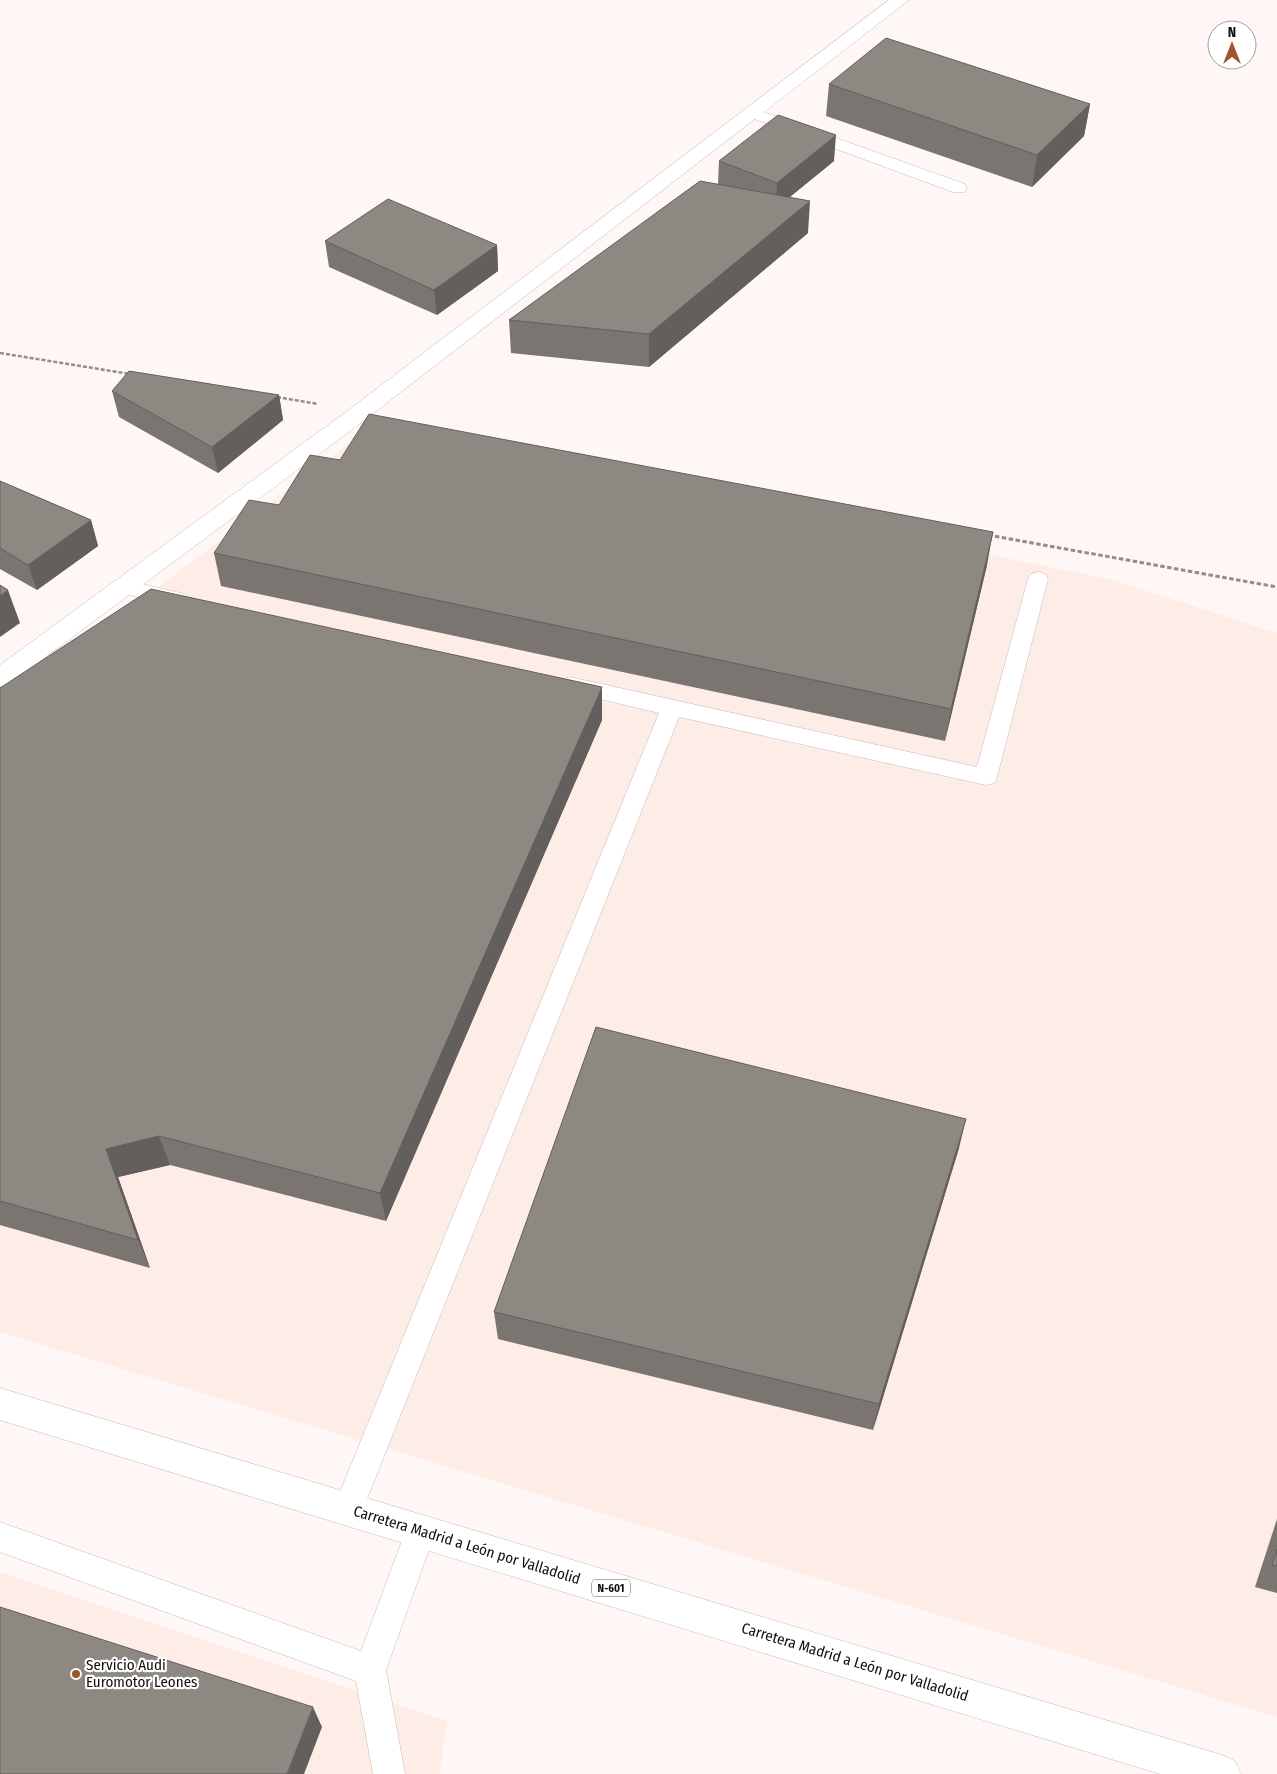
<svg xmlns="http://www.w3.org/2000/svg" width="1277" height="1774" font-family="'Fira Sans Condensed',sans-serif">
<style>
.built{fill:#feede6}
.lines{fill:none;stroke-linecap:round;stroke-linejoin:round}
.lane-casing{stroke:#c5bcb9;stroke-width:1}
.secondary-casing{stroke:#c5bcb9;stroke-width:1}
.highway-casing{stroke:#c5bcb9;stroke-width:1}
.path-far1{stroke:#928c8b;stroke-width:2.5;stroke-dasharray:4 2;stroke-linecap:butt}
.path{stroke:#928c8b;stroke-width:3;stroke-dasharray:4.5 2.5;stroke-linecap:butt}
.lane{fill:#fff;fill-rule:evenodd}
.secondary{fill:#fff;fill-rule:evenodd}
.highway{fill:#fff;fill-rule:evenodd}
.wall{fill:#7a7571}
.shaded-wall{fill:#635f5c}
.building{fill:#8e8883;stroke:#635f5c}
.poi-dot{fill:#9c582b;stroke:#fff;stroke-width:2}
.labels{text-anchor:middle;stroke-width:4.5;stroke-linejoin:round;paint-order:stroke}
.shield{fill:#fff;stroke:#585656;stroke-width:1}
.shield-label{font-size:11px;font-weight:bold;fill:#110e0d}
.near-street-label{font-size:15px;fill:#110e0d;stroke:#fff}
.near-poi-label{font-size:15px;fill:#110e0d;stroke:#fff;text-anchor:start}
</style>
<rect width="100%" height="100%" fill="#fff7f5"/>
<g class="built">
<path d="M 367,430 L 1110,579 L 1277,633 L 1277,1717 L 0,1332 L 0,706 Z"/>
<path d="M 0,1572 L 447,1721 L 440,1774 L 0,1774 Z"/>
</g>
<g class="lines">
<g class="lane-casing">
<g id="lane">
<path d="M 752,108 L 965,184 L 967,188 L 965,192 L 953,192 L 746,116 L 744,113 L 746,110 Z"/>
<path d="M 1038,572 L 1045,574 L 1048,579 L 997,777 L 994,783 L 986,785 L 679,717 L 359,1519 L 348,1524 L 337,1519 L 333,1509 L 659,713 L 562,690 L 559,685 L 562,680 L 570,677 L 977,767 L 1028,579 L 1031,574 Z"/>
<path d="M 124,580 L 185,594 L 188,599 L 185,604 L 178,606 L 117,592 L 114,587 L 117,582 Z"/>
<path d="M 421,1515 L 432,1519 L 436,1530 L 386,1670 L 405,1774 L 373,1774 L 356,1681 L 0,1552 L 0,1522 L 361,1651 L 410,1519 Z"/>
</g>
</g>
<g class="secondary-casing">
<path id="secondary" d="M 889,0 L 909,0 L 362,422 L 9,684 L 0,687 L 0,665 L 346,412 Z"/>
</g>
<g class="highway-casing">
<path id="highway" d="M 0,1388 L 1222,1755 L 1235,1761 L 1241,1774 L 1160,1774 L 0,1420 Z"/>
</g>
<g class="path-far1">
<path d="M 0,353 L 130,374"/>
<path d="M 277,397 L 318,404"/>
</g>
<path class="path" d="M 988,535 L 1277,587"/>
<use href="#lane" class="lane"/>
<use href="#secondary" class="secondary"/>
<use href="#highway" class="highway"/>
</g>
<g class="wall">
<path d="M 829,84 L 1090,104 L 1084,136 L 1032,187 L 826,116 Z"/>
<path d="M 719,161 L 834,161 L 790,197 L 808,233 L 649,367 L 511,353 L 509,320 L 718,184 Z"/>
<path d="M 325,241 L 497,245 L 498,271 L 437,315 L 329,267 Z"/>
<path d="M 112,391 L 279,395 L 283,420 L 218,473 L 119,417 Z"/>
<path d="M 0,481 L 91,520 L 98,546 L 37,590 L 0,569 Z"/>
<path d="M 279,505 L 987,565 L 945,741 L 221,586 L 214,553 Z"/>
<path d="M 0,688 L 602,720 L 386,1221 L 170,1165 L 118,1177 L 150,1268 L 0,1225 Z"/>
<path d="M 959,1148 L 873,1430 L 498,1339 L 494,1312 Z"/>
<path d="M 1277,1519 L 1277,1593 L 1255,1587 Z"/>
</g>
<g class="shaded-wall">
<path d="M 1090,104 L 1084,136 L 1032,187 L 1037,155 Z"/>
<path d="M 836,135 L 834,161 L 776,208 L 777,183 Z"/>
<path d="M 810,201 L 808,233 L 649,367 L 649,334 Z"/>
<path d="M 497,245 L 498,271 L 437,315 L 434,290 Z"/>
<path d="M 279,395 L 283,420 L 218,473 L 212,447 Z"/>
<path d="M 91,520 L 98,546 L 37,590 L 28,565 Z"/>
<path d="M 993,532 L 987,565 L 945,741 L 951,709 Z"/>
<path d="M 8,590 L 20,623 L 0,637 L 0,596 Z"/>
<path d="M 602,687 L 602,720 L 386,1221 L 380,1193 Z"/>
<path d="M 966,1119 L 959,1148 L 873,1430 L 879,1404 Z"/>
<path d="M 159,1136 L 170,1165 L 118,1177 L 150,1268 L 138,1240 L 106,1149 Z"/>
<path d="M 313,1707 L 322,1727 L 304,1774 L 287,1774 Z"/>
</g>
<g class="building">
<path d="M 886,38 L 1090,104 L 1037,155 L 829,84 Z"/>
<path d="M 778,115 L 836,135 L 777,183 L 719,161 Z"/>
<path d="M 700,181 L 810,201 L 649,334 L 509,320 Z"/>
<path d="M 388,199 L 497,245 L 434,290 L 325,241 Z"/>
<path d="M 129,371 L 279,395 L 212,447 L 112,391 Z"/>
<path d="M 369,414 L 993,532 L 951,709 L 214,553 L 249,500 L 279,505 L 310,455 L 340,460 Z"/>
<path d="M 0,481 L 91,520 L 28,565 L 0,548 Z"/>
<path d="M 0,585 L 8,590 L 0,596 Z"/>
<path d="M 151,589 L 602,687 L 380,1193 L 159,1136 L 106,1149 L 138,1240 L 0,1201 L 0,688 Z"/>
<path d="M 596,1027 L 966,1119 L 879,1404 L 494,1312 Z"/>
<path d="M 1277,1549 L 1277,1566 L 1272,1565 Z"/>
<path d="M 0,1607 L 313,1707 L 287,1774 L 0,1774 Z"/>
</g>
<circle class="poi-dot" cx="76" cy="1674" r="5"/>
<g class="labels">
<rect class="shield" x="592" y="1579.5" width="38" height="17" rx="4"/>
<g class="shield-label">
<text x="611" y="1592">N-601</text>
</g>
<g class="near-street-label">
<text transform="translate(467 1545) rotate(17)" y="5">Carretera Madrid a León por Valladolid</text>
<text transform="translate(855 1662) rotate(17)" y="5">Carretera Madrid a León por Valladolid</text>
</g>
<g class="near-poi-label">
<text x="86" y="1670">Servicio Audi<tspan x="86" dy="17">Euromotor Leones</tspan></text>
</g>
</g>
<g transform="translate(1232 45)"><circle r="24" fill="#ffffff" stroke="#a09f9e"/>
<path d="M0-4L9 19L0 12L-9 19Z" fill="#9c582b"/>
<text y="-8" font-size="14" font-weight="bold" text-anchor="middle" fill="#110e0d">N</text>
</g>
</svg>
